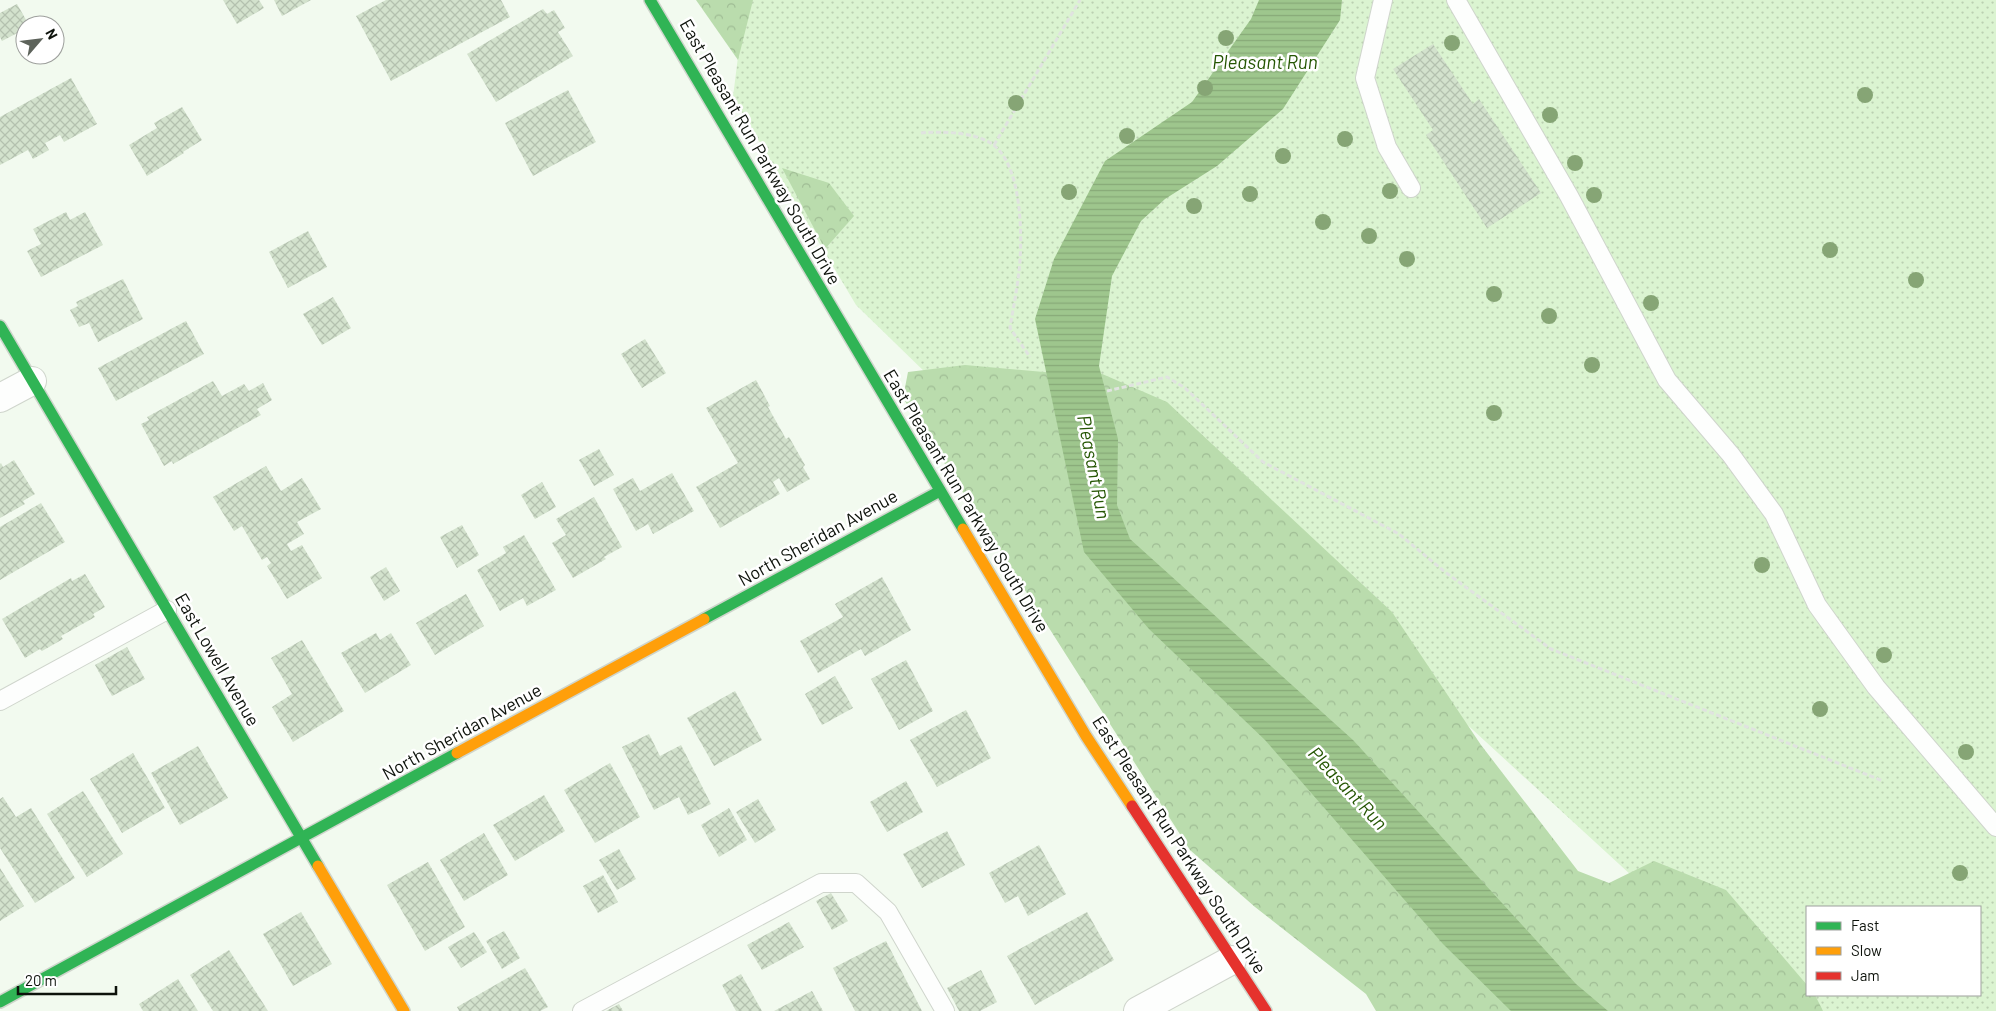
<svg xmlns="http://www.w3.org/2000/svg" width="1996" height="1011" font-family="Barlow,sans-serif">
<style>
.grass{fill:url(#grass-dots);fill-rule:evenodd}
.forest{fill:url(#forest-crowns)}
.water{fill:url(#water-rules)}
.building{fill:url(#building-cross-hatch)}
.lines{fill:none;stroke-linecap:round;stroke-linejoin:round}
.lane-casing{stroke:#cfd5cc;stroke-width:20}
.street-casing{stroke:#cfd5cc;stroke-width:30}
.fast-casing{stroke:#cfd5cc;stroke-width:14}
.slow-casing{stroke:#cfd5cc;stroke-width:14}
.jam-casing{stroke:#cfd5cc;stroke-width:14}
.path{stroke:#e0e3e0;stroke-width:3;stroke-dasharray:5 2.5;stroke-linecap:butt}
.lane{stroke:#fdfefd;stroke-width:18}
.street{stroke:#fdfefd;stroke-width:28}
.fast{stroke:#30b455;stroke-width:11}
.slow{stroke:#ff9f0a;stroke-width:11}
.jam{stroke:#e5322d;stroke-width:11}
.tree{fill:#86a575}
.labels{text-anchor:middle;stroke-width:5;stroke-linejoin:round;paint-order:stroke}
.street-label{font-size:18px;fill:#0d120b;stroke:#fff}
.water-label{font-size:19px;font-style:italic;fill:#255603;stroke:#fff}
</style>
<defs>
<pattern id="grass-dots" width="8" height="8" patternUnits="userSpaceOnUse" patternTransform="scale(1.25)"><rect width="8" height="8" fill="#dbf4d1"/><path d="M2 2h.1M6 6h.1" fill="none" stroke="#bbd0b2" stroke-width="1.8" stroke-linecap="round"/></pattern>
<pattern id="forest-crowns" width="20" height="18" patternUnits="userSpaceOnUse" patternTransform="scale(1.25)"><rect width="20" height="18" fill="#badcad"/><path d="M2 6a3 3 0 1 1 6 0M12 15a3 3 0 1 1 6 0" fill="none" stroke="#9fbc94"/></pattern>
<pattern id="water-rules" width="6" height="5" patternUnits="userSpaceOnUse" patternTransform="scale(1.25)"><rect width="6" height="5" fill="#9ec68d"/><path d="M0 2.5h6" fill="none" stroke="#87a978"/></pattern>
<pattern id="building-cross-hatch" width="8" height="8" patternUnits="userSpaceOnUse" patternTransform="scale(1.25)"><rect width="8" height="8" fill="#d3e2cd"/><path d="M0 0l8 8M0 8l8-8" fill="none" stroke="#b4c1af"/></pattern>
</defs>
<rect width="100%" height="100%" fill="#f2faef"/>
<path class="grass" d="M 745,0 L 1996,0 L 1996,1011 L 1779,1011 L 1302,573 L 968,414 L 856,305 L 733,97 ZM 1807,907 L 1980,907 L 1980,995 L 1807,995 Z"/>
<g class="forest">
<path d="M 696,0 L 753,0 L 738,60 Z"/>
<path d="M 782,168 L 829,183 L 854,216 L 825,249 Z"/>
<path d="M 965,365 L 1055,373 L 1072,448 L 1209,666 L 1512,1011 L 1376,1011 L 1366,994 L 1255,907 L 1190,850 L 903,398 L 908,372 Z"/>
<path d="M 1093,370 L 1167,402 L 1392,612 L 1481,745 L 1578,871 L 1609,883 L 1654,861 L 1726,890 L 1807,985 L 1807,995 L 1815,995 L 1823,1011 L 1592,1011 L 1124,550 Z"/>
</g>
<path class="water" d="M 1259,0 L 1342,0 L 1340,20 L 1283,109 L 1217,166 L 1165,199 L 1141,221 L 1112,276 L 1099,366 L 1118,439 L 1117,505 L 1130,539 L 1353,740 L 1576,984 L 1608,1011 L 1511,1011 L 1443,944 L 1265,740 L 1149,629 L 1084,552 L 1035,319 L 1054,259 L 1105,161 L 1192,102 L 1251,19 Z"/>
<g class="building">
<path d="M 223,0 L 259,0 L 264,8 L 237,24 Z"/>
<path d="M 274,0 L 311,0 L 282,16 Z"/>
<path d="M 386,0 L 501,0 L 510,17 L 391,81 L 356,16 Z"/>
<path d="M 17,4 L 29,25 L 25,25 L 25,29 L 2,41 L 0,37 L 0,13 Z"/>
<path d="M 543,9 L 547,14 L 554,10 L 565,28 L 558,32 L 573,56 L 496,102 L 467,54 Z"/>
<path d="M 1433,44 L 1473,104 L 1479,99 L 1541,193 L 1487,228 L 1426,135 L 1433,130 L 1393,69 Z"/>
<path d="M 71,78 L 97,124 L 64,142 L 60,135 L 45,143 L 49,150 L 33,159 L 28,150 L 0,165 L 0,117 Z"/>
<path d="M 568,90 L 596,142 L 533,176 L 505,123 Z"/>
<path d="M 182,107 L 202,140 L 183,152 L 184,153 L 147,176 L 129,145 L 157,128 L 154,123 Z"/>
<path d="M 66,212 L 70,220 L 85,212 L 103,245 L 41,277 L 27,251 L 41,244 L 33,229 Z"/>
<path d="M 308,231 L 327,267 L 288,288 L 269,252 Z"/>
<path d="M 123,279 L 143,319 L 98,342 L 89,323 L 79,327 L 70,310 L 78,306 L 76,302 Z"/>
<path d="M 333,297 L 351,328 L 322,345 L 303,314 Z"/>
<path d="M 186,321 L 204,354 L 116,401 L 98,368 Z"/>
<path d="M 645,339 L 666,373 L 642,388 L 621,354 Z"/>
<path d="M 756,380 L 770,406 L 768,407 L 786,439 L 789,437 L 805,465 L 803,467 L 810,479 L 787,492 L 779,478 L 773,482 L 780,494 L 720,528 L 696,487 L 738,463 L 706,408 Z"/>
<path d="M 213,381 L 222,396 L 244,384 L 249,391 L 263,383 L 272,400 L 257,409 L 261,415 L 173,464 L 172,461 L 164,466 L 141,424 L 149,420 L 147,417 Z"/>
<path d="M 599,449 L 614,475 L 594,486 L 579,460 Z"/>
<path d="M 14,460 L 35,494 L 23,501 L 25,504 L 0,518 L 0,464 L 1,463 L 3,467 Z"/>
<path d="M 266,466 L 281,491 L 302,478 L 321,509 L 297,522 L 304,534 L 287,544 L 291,551 L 302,545 L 322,578 L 287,599 L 267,566 L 271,563 L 267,557 L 262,560 L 242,526 L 234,531 L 213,497 Z"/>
<path d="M 672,473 L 694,511 L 653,534 L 648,524 L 636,531 L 613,489 L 633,478 L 640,491 Z"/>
<path d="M 542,482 L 556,507 L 535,519 L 521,495 Z"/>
<path d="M 594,497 L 622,547 L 604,557 L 606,559 L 573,578 L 552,543 L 566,535 L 556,519 Z"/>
<path d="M 41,503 L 65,542 L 0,580 L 0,527 Z"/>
<path d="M 462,525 L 479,555 L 457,568 L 440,537 Z"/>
<path d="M 524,535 L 556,590 L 527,606 L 523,598 L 500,611 L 477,570 L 506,553 L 503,547 Z"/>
<path d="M 386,567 L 400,591 L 384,601 L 370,577 Z"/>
<path d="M 85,574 L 105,607 L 93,614 L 95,617 L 61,636 L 63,639 L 42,651 L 40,649 L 25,658 L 2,619 L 71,578 L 72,581 Z"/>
<path d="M 882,577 L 911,630 L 865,656 L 861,649 L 818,673 L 800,641 L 843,617 L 835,604 Z"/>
<path d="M 466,594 L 484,626 L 435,655 L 416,623 Z"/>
<path d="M 376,633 L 380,640 L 391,633 L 411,665 L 365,693 L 341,653 Z"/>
<path d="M 302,640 L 344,711 L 293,742 L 272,707 L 292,694 L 271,658 Z"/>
<path d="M 127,647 L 145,679 L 112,696 L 95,665 Z"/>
<path d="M 906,660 L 933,711 L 899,730 L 871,679 Z"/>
<path d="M 835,676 L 853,708 L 822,725 L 805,694 Z"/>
<path d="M 735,691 L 762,740 L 714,766 L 687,718 Z"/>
<path d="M 966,710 L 991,758 L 937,787 L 910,740 Z"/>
<path d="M 649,734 L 660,756 L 681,745 L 711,804 L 688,815 L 679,797 L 654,810 L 622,747 Z"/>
<path d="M 198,746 L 228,798 L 180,825 L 151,773 Z"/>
<path d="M 133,753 L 165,808 L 122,833 L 90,779 Z"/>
<path d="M 610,763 L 640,817 L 595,843 L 564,790 Z"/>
<path d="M 906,781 L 923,812 L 887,832 L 870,802 Z"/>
<path d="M 83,791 L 123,854 L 87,877 L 47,814 Z"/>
<path d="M 544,795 L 565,831 L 515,861 L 493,825 Z"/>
<path d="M 3,797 L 16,817 L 31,808 L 75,878 L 35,903 L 0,848 L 0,799 Z"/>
<path d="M 758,799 L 776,830 L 755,843 L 736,812 Z"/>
<path d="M 729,808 L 747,840 L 719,857 L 701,825 Z"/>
<path d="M 947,831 L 965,865 L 922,888 L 903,854 Z"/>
<path d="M 484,833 L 508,875 L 464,901 L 440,860 Z"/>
<path d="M 1039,845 L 1066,894 L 1028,916 L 1018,896 L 1005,903 L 989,873 Z"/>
<path d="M 619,849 L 636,879 L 617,890 L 599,860 Z"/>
<path d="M 428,862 L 465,927 L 425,951 L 387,885 Z"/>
<path d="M 0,868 L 24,906 L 0,921 Z"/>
<path d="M 603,875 L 618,902 L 598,913 L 583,886 Z"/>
<path d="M 831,893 L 848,921 L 832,930 L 816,901 Z"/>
<path d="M 301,912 L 332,964 L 293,986 L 263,934 Z"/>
<path d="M 1087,912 L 1114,960 L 1035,1005 L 1007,956 Z"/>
<path d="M 789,922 L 804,947 L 762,970 L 747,945 Z"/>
<path d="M 504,931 L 520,958 L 502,969 L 486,941 Z"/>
<path d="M 474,932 L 487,952 L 461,968 L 448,947 Z"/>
<path d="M 886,941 L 922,1011 L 855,1011 L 833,968 Z"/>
<path d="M 229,950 L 268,1011 L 213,1011 L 190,975 Z"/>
<path d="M 525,968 L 548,1007 L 540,1011 L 459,1011 L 457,1007 Z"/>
<path d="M 981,970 L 997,1002 L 980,1011 L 959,1011 L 947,988 Z"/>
<path d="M 741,974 L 762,1011 L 736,1011 L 722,985 Z"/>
<path d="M 178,979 L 198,1011 L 143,1011 L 139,1004 Z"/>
<path d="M 812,991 L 823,1011 L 774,1011 Z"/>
<path d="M 619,1004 L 623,1011 L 606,1011 Z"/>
</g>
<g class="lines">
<g class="lane-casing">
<g id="lane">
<path d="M 1383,0 L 1365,78 L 1387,147 L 1411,188"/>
<path d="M 1456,0 L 1569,196 L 1667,380 L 1731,455 L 1774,514 L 1817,605 L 1876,687 L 1996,827"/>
<path d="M 0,701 L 167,610"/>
<path d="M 582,1011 L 821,883 L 856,883 L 888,912 L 945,1011"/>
</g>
</g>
<g class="street-casing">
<g id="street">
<path d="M 0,398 L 32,381"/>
<path d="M 1138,1011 L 1232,960"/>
</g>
</g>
<g class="fast-casing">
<g id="fast">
<path d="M 650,0 L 963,529"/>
<path d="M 0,326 L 318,866"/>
<path d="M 704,619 L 940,491"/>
<path d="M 0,1002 L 457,753"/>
</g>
</g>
<g class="slow-casing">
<g id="slow">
<path d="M 963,529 L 1086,736 L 1132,806"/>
<path d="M 457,753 L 704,619"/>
<path d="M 318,866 L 404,1011"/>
</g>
</g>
<g class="jam-casing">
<path id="jam" d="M 1132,806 L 1266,1011"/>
</g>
<g class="path">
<path d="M 921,133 C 941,131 975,132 992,144 C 1022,164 1023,237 1019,271 C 1017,290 1013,309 1010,328 L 1030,357"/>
<path d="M 994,145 L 1080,0"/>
<path d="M 1107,391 L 1167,377 L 1185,388 L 1263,462 L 1399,534 L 1445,572 L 1551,649 L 1883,781"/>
</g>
<use href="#lane" class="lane"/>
<use href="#street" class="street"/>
<use href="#fast" class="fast"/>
<use href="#slow" class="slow"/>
<use href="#jam" class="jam"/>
</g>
<g class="tree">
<circle cx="1226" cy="38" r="8"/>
<circle cx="1452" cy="43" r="8"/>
<circle cx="1205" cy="88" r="8"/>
<circle cx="1865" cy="95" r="8"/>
<circle cx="1016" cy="103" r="8"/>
<circle cx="1550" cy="115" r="8"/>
<circle cx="1127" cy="136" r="8"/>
<circle cx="1345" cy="139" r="8"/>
<circle cx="1283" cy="156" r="8"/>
<circle cx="1575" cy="163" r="8"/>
<circle cx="1390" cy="191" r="8"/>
<circle cx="1069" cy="192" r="8"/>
<circle cx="1250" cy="194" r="8"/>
<circle cx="1594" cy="195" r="8"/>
<circle cx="1194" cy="206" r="8"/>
<circle cx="1323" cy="222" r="8"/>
<circle cx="1369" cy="236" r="8"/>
<circle cx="1830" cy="250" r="8"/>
<circle cx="1407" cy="259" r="8"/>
<circle cx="1916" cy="280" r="8"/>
<circle cx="1494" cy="294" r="8"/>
<circle cx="1651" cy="303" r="8"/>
<circle cx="1549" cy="316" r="8"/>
<circle cx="1592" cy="365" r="8"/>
<circle cx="1494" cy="413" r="8"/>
<circle cx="1762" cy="565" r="8"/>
<circle cx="1884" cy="655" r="8"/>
<circle cx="1820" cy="709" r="8"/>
<circle cx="1966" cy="752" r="8"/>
<circle cx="1960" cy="873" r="8"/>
</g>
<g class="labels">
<g class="street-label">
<text transform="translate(760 152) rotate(60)" y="6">East Pleasant Run Parkway South Drive</text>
<text transform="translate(966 501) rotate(59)" y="6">East Pleasant Run Parkway South Drive</text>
<text transform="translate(818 538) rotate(-29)" y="6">North Sheridan Avenue</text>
<text transform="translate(217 660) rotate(60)" y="6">East Lowell Avenue</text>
<text transform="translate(462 732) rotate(-29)" y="6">North Sheridan Avenue</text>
<text transform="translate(1179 845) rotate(57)" y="6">East Pleasant Run Parkway South Drive</text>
</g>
<g class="water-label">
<text x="1265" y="69">Pleasant Run</text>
<text transform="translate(1094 467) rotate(79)" y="7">Pleasant Run</text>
<text transform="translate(1348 788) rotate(47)" y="7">Pleasant Run</text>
</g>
</g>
<rect x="1806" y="906" width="175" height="90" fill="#ffffff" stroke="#9ea09d"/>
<rect x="1816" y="922" width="25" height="8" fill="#30b455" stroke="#9ea09d"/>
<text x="1851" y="931" font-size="15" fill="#0d120b">Fast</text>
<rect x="1816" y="947" width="25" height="8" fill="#ff9f0a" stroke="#9ea09d"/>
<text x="1851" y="956" font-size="15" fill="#0d120b">Slow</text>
<rect x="1816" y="972" width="25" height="8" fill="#e5322d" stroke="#9ea09d"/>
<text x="1851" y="981" font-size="15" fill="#0d120b">Jam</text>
<g transform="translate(40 40) rotate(62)"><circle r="24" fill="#ffffff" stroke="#9ea09d"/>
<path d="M0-4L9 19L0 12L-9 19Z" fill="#5d635b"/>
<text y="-8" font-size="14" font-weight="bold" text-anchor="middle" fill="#0d120b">N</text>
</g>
<path d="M18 986v8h98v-8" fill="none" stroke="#0d120b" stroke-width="2.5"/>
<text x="25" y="986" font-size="15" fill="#0d120b" stroke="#ffffff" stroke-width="4" paint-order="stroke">20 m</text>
</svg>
